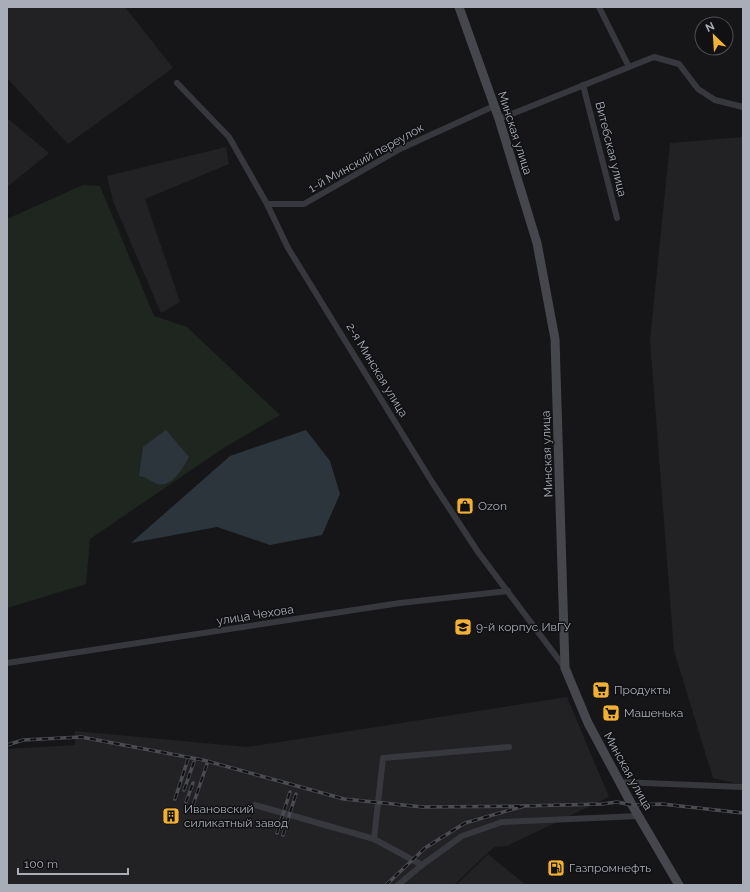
<svg xmlns="http://www.w3.org/2000/svg" width="750" height="892" font-family="Raleway,sans-serif">
<style>
.built{fill:#222225}
.green{fill:#1e261f}
.water{fill:#2c353c}
.lines{fill:none;stroke-linecap:round;stroke-linejoin:round}
.street{stroke:#37383d;stroke-width:6}
.secondary{stroke:#45474d;stroke-width:9}
.rail-casing{stroke:#4a4c52;stroke-width:3.5}
.rail{stroke:#111113;stroke-width:2;stroke-dasharray:6;stroke-linecap:butt}
.labels{text-anchor:middle;stroke-width:3;stroke-linejoin:round;paint-order:stroke}
.street-label{font-size:12px;fill:#a8adb8;stroke:#111113}
.poi-label{font-size:12px;fill:#a8adb8;stroke:#111113;text-anchor:start}
</style>
<rect width="100%" height="100%" fill="#161618"/>
<g class="built">
<path d="M 7,7 L 125,7 L 173,68 L 68,144 L 7,78 Z"/>
<path d="M 7,118 L 49,153 L 7,187 Z"/>
<path d="M 743,137 L 743,785 L 713,778 L 674,651 L 650,340 L 670,143 Z"/>
<path d="M 226,147 L 229,164 L 145,199 L 180,302 L 161,313 L 113,201 L 107,176 Z"/>
<path d="M 567,697 L 609,797 L 507,846 L 494,847 L 454,885 L 7,885 L 7,749 L 75,745 L 75,731 L 247,747 Z"/>
<path d="M 488,854 L 526,885 L 456,885 Z"/>
</g>
<path class="green" d="M 83,185 L 100,186 L 154,316 L 187,327 L 280,415 L 222,449 L 90,539 L 86,584 L 7,608 L 7,219 Z"/>
<g class="water">
<path d="M 166,430 L 189,457 C 183,468 172,488 157,484 C 150,481 147,477 139,476 L 143,447 Z"/>
<path d="M 306,430 L 330,461 L 340,494 L 322,535 L 270,545 L 217,527 L 131,543 L 230,456 Z"/>
</g>
<g class="lines">
<g class="street">
<path d="M 599,7 L 629,67"/>
<path d="M 177,83 L 229,137 L 267,204 L 288,248 L 432,482 L 478,552 L 565,668"/>
<path d="M 583,85 L 617,218"/>
<path d="M 499,119 L 654,57 L 679,64 L 698,89 L 715,100 L 743,107"/>
<path d="M 267,204 L 304,204 L 400,149 L 494,106"/>
<path d="M 7,663 L 400,603 L 508,591"/>
<path d="M 620,782 L 743,787"/>
<path d="M 255,805 L 374,839"/>
<path d="M 422,865 L 374,839 L 383,758 L 509,747"/>
<path d="M 398,885 L 422,865 L 462,836 L 502,822 L 639,816"/>
</g>
<path class="secondary" d="M 459,7 L 499,119 L 537,243 L 555,339 L 565,668 L 588,723 L 632,805 L 679,885"/>
<g class="rail-casing">
<g id="rail">
<path d="M 7,745 L 23,740 L 81,737 L 203,760 L 344,799 L 423,807 L 524,806"/>
<path d="M 184,790 L 194,762"/>
<path d="M 175,799 L 188,759"/>
<path d="M 186,802 L 193,783"/>
<path d="M 193,805 L 207,764"/>
<path d="M 277,833 L 290,792"/>
<path d="M 283,835 L 296,794"/>
<path d="M 386,885 L 425,848 L 465,823 L 524,806 L 602,804 L 617,802 L 632,805 L 662,804 L 743,813"/>
</g>
</g>
<use href="#rail" class="rail"/>
</g>
<defs>
<g id="shop-square" transform="scale(0.9)"><rect x="-9" y="-9" width="18" height="18" rx="4" fill="#f2b134" stroke="#111113"/><path d="M-5-2.5h2.3a2.7 3.5 0 0 1 5.4 0H5L5.5 6h-11ZM-1.5-2.5h3a1.5 2.3 0 0 0-3 0Z" fill="#111"/></g>
<g id="university-square" transform="scale(0.9)"><rect x="-9" y="-9" width="18" height="18" rx="4" fill="#f2b134" stroke="#111113"/><path d="M0-5L7-2L0 1L-7-2ZM-4 1L0 2.5L4 1V4Q0 6-4 4Z" fill="#111"/></g>
<g id="supermarket-square" transform="scale(0.9)"><rect x="-9" y="-9" width="18" height="18" rx="4" fill="#f2b134" stroke="#111113"/><path d="M-6-5.5h2.5l.6 2H6L4.5 2H-2.5L-4.4-4H-6ZM-1.5 3.2a1.3 1.3 0 1 0 .1 0ZM3 3.2a1.3 1.3 0 1 0 .1 0Z" fill="#111"/></g>
<g id="building-square" transform="scale(0.9)"><rect x="-9" y="-9" width="18" height="18" rx="4" fill="#f2b134" stroke="#111113"/><path d="M-4-6H4V6H1V3H-1V6H-4ZM-2.5-4.3h1.7v1.8h-1.7ZM.8-4.3h1.7v1.8H.8ZM-2.5-1h1.7V.8h-1.7ZM.8-1h1.7V.8H.8Z" fill="#111"/></g>
<g id="fuel-square" transform="scale(0.9)"><rect x="-9" y="-9" width="18" height="18" rx="4" fill="#f2b134" stroke="#111113"/><path d="M-5.5-6h7V0h2V4h1.3V-2.5L3-4.5l.8-.8L6-3V5H2.5V1h-1V6h-7ZM-4.2-4.7v3.2H.2V-4.7Z" fill="#111"/></g>
</defs>
<g fill-rule="evenodd">
<use href="#shop-square" x="465" y="506"/>
<use href="#university-square" x="463" y="627"/>
<use href="#supermarket-square" x="601" y="690"/>
<use href="#supermarket-square" x="611" y="713"/>
<use href="#building-square" x="171" y="816"/>
<use href="#fuel-square" x="556" y="868"/>
</g>
<g class="labels">
<g class="street-label">
<text transform="translate(515 133) rotate(72)" y="4">Минская улица</text>
<text transform="translate(611 149) rotate(76)" y="4">Витебская улица</text>
<text transform="translate(366 158) rotate(-29)" y="4">1-й Минский переулок</text>
<text transform="translate(377 370) rotate(59)" y="4">2-я Минская улица</text>
<text transform="translate(547 454) rotate(-92)" y="4">Минская улица</text>
<text transform="translate(255 615) rotate(-9)" y="4">улица Чехова</text>
<text transform="translate(628 771) rotate(61)" y="4">Минская улица</text>
</g>
<g class="poi-label">
<text x="478" y="510">Ozon</text>
<text x="476" y="631">9-й корпус ИвГУ</text>
<text x="614" y="694">Продукты</text>
<text x="624" y="717">Машенька</text>
<text x="184" y="813">Ивановский<tspan x="184" dy="14">силикатный завод</tspan></text>
<text x="569" y="872">Газпромнефть</text>
</g>
</g>
<rect width="750" height="892" fill="none" stroke="#a8adb8" stroke-width="16"/>
<g transform="translate(714 36) rotate(335)"><circle r="19" fill="#111113" stroke="#4d4f55"/>
<path d="M0-3L7 15L0 10L-7 15Z" fill="#f2b134"/>
<text y="-6" font-size="11" font-weight="bold" text-anchor="middle" fill="#a8adb8">N</text>
</g>
<path d="M18 868v6h110v-6" fill="none" stroke="#a8adb8" stroke-width="2"/>
<text x="24" y="868" font-size="12" fill="#a8adb8" stroke="#111113" stroke-width="3" paint-order="stroke">100 m</text>
</svg>
